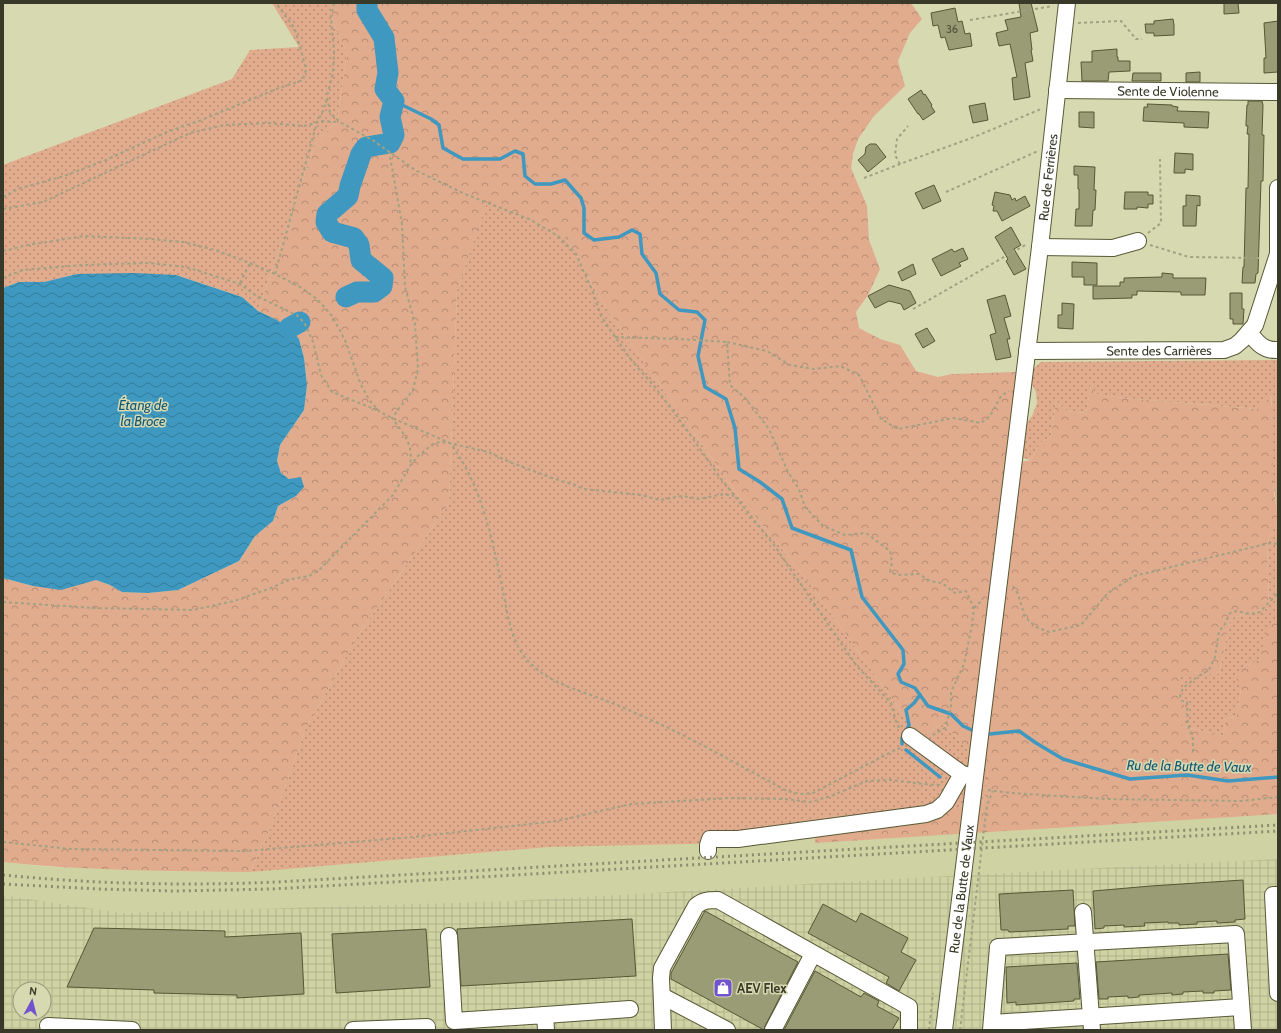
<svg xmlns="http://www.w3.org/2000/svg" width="1281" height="1033" font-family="Cabin,sans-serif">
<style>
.built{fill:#cfd2a2}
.industrial{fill:url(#industrial-grid);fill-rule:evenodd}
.grass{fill:url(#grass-dots)}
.forest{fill:url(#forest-crowns)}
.water{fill:url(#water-waves)}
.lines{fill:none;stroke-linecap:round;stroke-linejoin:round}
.stream{stroke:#3e98bf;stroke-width:3.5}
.river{stroke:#3e98bf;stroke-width:21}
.building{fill:#9a9c76;stroke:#565734}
.minor-casing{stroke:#585936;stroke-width:18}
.path{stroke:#a1a282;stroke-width:2;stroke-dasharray:3 3;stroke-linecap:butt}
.minor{stroke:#fff;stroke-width:16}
.rail{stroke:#8c8d70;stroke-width:3;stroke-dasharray:2 4;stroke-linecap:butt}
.labels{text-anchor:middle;stroke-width:3;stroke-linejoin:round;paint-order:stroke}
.number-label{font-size:11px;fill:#51523c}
.street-label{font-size:13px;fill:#393929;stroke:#d7d9b1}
.poi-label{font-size:13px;font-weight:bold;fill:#393929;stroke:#d7d9b1;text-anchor:start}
.water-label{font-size:14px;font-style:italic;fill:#135874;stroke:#d7d9b1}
</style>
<defs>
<pattern id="industrial-grid" width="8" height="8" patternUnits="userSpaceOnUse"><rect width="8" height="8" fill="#cfd2a2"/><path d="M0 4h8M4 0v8" fill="none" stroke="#b2b58c"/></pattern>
<pattern id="grass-dots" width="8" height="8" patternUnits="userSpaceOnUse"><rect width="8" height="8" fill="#e1ab8e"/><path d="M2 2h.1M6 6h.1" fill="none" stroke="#b78c74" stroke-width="1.8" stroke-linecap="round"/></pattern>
<pattern id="forest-crowns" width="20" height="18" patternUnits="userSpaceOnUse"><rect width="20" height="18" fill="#e1ab8e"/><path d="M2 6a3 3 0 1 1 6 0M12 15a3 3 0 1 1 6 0" fill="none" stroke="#b78c74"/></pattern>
<pattern id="water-waves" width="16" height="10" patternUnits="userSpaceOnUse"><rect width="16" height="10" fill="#3e98bf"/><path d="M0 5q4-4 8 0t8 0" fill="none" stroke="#357d9b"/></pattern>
</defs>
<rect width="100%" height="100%" fill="#d7d9b1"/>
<path class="built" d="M 1278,814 L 1278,859 L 963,875 L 510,901 L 121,913 L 3,895 L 3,862 L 47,867 L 157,871 L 251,872 L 549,847 L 735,843 L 816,832 L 816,843 Z"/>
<path class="industrial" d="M 1278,859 L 1278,1030 L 3,1030 L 3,895 L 121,913 L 510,901 L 963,875 ZM 20,989 L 44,989 L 44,1013 L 20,1013 Z"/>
<g class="grass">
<path d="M 272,3 L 334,3 L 331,17 L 347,53 L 337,121 L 315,144 L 258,311 L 242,297 L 176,275 L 77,274 L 44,282 L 19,282 L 3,288 L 3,165 L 232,79 L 250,50 L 299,47 Z"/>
<path d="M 488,199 L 565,236 L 608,311 L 737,494 L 804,576 L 920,738 L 943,723 L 988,772 L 983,805 L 817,818 L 816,832 L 735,843 L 549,847 L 250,872 L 270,829 L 305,730 L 357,637 L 449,503 L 457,291 Z"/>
<path d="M 1278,360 L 1278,510 C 1272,485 1270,452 1271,427 C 1271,416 1273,406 1271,396 L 1258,409 L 1123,398 L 1095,394 L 1091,384 L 1086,413 L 1067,411 L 1056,401 L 1051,436 L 1039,444 L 1031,460 L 1019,457 L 1023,428 L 1032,416 L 1037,403 L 1036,392 L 1031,383 L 1032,370 L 1041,362 Z"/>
<path d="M 1278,518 L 1278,616 L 1260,659 L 1243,667 L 1241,689 L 1236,718 L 1226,717 L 1223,736 L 1181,726 L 1178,674 L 1219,674 L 1231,618 L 1269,608 L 1267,544 Z"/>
</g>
<path class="forest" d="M 334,3 L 911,3 L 922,19 L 910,33 L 898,61 L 905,86 L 874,116 L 858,139 L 853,154 L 851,168 L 867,206 L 869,240 L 880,269 L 868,295 L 856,312 L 859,328 L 880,339 L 900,345 L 916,371 L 938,377 L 952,374 L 1016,372 L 1008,464 L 1031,460 L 1039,444 L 1051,436 L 1056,401 L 1067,411 L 1086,413 L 1091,384 L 1095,394 L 1123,398 L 1257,409 L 1271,396 L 1272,409 L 1271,436 L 1274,494 L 1278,510 L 1278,518 L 1267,544 L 1269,608 L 1231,618 L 1219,674 L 1178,675 L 1186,715 L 1181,726 L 1223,736 L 1226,717 L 1236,718 L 1241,689 L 1236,677 L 1243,667 L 1260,659 L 1262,652 L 1265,629 L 1278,616 L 1278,814 L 815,843 L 817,818 L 983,805 L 988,772 L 943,723 L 920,738 L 804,576 L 737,494 L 608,311 L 565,236 L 488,200 L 457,291 L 449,503 L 357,637 L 305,730 L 270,829 L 250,872 C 168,871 85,871 3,862 L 3,578 L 33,586 L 81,583 L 96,580 L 110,585 L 123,592 L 148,593 L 178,590 L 239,561 L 255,536 L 273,521 L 278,506 L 296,496 L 289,479 L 281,473 L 277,461 L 280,445 L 304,410 L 307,385 L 304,358 L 299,339 L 277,320 L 258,311 L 315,144 L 337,121 L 347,53 L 331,17 Z"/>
<path class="water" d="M 134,273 L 176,275 L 242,297 L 258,311 L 277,320 L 289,328 L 299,339 L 304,358 L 307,385 L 304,410 L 280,445 L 277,461 L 281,473 L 289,479 L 301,477 L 304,487 L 296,496 L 278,506 L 273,521 L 255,536 L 239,561 L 178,590 L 148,593 L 122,592 L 110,585 L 96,580 L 61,590 L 33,586 L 3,578 L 3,288 L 19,282 L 44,282 L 77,274 Z"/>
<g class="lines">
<g class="stream">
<path d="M 394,101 L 431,119 L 439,125 L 443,148 L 463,159 L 500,159 L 515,151 L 523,154 L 525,176 L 535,184 L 551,184 L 565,180 L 581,198 L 584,208 L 584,233 L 594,240 L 619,237 L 632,230 L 640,234 L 642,254 L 656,273 L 660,294 L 679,310 L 697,312 L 705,320 L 698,356 L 705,387 L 726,399 L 735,428 L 739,469 L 760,482 L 782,499 L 792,528 L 851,550 L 862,597 L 903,650 L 904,664 L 898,674 L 901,682 L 915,688 L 928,706 L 951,714 L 963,726 L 974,731"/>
<path d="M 990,734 L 1019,731 L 1036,743 L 1063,759 L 1130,779 L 1187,775 L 1228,781 L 1278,777"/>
<path d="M 902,744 L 902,738 L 909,725 L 906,710 L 914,703 L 920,695"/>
<path d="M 906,750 L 940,777"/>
</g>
<g class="river">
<path d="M 346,297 L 357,292 L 374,292 L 382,286 L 383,278 L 361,260 L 359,245 L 354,238 L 332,232 L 326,222 L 327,214 L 348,196 L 350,186 L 361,154 L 366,147 L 390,143 L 394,135 L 390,117 L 394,101 L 385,89 L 388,73 L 384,38 L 367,10 L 367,3"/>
<path d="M 289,328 L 300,322"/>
</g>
</g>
<g class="building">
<path d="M 1019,3 L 1031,3 L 1038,31 L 1030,33 L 1032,50 L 1031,50 L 1033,61 L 1025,63 L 1030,97 L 1014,100 L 1012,78 L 1017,77 L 1010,44 L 999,46 L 996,33 L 1008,30 L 1005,20 L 1021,17 Z"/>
<path d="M 1224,3 L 1238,3 L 1239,13 L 1224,14 Z"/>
<path d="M 955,8 L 958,22 L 962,21 L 965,34 L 970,33 L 972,46 L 949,50 L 945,37 L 941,38 L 938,25 L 933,26 L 931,13 Z"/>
<path d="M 1173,19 L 1174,25 L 1174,35 L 1154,36 L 1154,33 L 1146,33 L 1145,24 L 1154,24 L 1154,21 Z"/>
<path d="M 1278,21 L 1278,72 L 1264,73 L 1264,58 L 1266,58 L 1264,23 Z"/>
<path d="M 1117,49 L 1117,57 L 1118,57 L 1118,61 L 1130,61 L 1130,71 L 1109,72 L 1108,81 L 1082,81 L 1081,62 L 1092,62 L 1092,51 Z"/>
<path d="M 1200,72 L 1200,82 L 1186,82 L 1186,73 Z"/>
<path d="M 1133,73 L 1161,73 L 1161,81 L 1132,81 Z"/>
<path d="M 921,90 L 924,95 L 925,94 L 932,105 L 931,106 L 935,112 L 923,120 L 919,114 L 918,114 L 908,99 Z"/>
<path d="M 1248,101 L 1262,101 L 1263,105 L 1262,135 L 1264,135 L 1263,181 L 1261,181 L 1258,273 L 1256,274 L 1255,283 L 1242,283 L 1243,267 L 1244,267 L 1246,188 L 1248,188 L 1249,134 L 1247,134 L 1248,126 L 1246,126 L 1246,123 L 1247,105 L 1248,105 Z"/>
<path d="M 985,103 L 988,120 L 973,123 L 969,106 Z"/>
<path d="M 1147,104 L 1172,105 L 1172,106 L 1178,107 L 1177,111 L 1209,112 L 1208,128 L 1184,127 L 1184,123 L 1143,121 L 1144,107 L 1148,107 Z"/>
<path d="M 1079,112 L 1094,112 L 1094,128 L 1079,127 Z"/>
<path d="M 870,144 L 876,144 L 886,157 L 868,172 L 858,160 L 865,154 L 866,147 Z"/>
<path d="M 1175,153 L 1193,154 L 1193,170 L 1185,169 L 1185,173 L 1174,173 Z"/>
<path d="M 1074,166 L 1095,167 L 1094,190 L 1096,190 L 1095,210 L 1093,210 L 1092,226 L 1075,226 L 1076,209 L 1079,209 L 1079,189 L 1078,189 L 1078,175 L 1074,175 Z"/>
<path d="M 934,185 L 941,201 L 923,209 L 915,193 Z"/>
<path d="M 995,192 L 1010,195 L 1012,200 L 1015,198 L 1016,201 L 1025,196 L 1030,206 L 1002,221 L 997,211 L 993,211 L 994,206 L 992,205 Z"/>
<path d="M 1125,192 L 1148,192 L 1148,195 L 1153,195 L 1153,204 L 1148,204 L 1148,208 L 1137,207 L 1137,209 L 1124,209 Z"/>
<path d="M 1186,195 L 1200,196 L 1200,206 L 1197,205 L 1196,226 L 1183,226 L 1183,206 L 1186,206 Z"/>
<path d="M 1011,227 L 1021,245 L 1014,249 L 1026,269 L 1014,275 L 1006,261 L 1008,259 L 995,237 Z"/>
<path d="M 963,248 L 968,259 L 959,263 L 961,266 L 941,276 L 932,259 L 952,249 L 954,252 Z"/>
<path d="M 1072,262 L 1097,263 L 1097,285 L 1084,285 L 1084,277 L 1072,277 Z"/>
<path d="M 913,264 L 916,274 L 902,281 L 898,272 Z"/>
<path d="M 1162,273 L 1173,274 L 1173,278 L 1206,278 L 1205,295 L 1181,295 L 1181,292 L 1137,291 L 1137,295 L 1132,295 L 1132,298 L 1093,299 L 1093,286 L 1120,286 L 1120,282 L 1124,282 L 1124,278 L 1162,277 Z"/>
<path d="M 889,285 L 910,291 L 916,303 L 904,310 L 901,304 L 889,301 L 875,308 L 868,296 Z"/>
<path d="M 1230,293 L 1242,293 L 1242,309 L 1244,309 L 1243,324 L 1233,324 L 1233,319 L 1230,319 Z"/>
<path d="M 1005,295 L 1011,316 L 1004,318 L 1010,339 L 1007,339 L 1011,357 L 996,360 L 990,335 L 996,333 L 987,300 Z"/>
<path d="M 1062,303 L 1074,304 L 1073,329 L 1058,328 L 1058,315 L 1062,315 Z"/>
<path d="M 927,328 L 935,341 L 923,348 L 915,334 Z"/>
<path d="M 1243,880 L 1245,919 L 1235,920 L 1235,922 L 1217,923 L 1217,921 L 1197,922 L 1197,924 L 1179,925 L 1179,923 L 1168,923 L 1168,922 L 1144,923 L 1145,926 L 1124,927 L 1124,925 L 1104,926 L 1104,928 L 1095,929 L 1093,891 L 1151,886 Z"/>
<path d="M 1073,890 L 1075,926 L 1068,926 L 1068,929 L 1030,931 L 1009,932 L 1008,930 L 1001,930 L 999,894 Z"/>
<path d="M 823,904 L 856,922 L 861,913 L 908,938 L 901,952 L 916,960 L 899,991 L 886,983 L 889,977 L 808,933 Z"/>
<path d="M 705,911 L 798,962 L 765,1026 L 764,1030 L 671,979 L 671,973 Z"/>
<path d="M 632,919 L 636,976 L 461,986 L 457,929 Z"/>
<path d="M 94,928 L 225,931 L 225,937 L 301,933 L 304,994 L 237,998 L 237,995 L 154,993 L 154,990 L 67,987 Z"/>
<path d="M 426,929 L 430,987 L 336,993 L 332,934 Z"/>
<path d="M 1228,954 L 1231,990 L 1214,991 L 1214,993 L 1203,993 L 1203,991 L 1183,992 L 1183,994 L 1172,995 L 1172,993 L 1139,995 L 1139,997 L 1128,998 L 1128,996 L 1108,997 L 1108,999 L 1099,999 L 1096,962 Z"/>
<path d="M 1077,963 L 1080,999 L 1074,999 L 1074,1001 L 1016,1005 L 1016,1002 L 1007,1003 L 1006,967 Z"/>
<path d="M 815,971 L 861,997 L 864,993 L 879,1001 L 877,1006 L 899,1018 L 892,1030 L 784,1030 Z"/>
</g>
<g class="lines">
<g class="minor-casing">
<g id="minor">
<path id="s1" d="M 1057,90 L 1278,92"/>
<path d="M 1040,247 L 1113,248 L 1138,241"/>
<path d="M 1249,332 C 1257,343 1264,351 1278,350"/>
<path id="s2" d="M 1027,351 L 1224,350 L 1235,346 L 1242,340 L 1255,325 L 1278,254 L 1278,188"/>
<path d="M 910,736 L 962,774 L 973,776"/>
<path d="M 708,851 L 708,845 L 710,839 L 738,839 L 926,814 L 937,810 L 946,802 L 962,774"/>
<path d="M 1278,895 L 1273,895 L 1278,993"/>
<path d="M 1083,912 L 1092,1030"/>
<path d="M 449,936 L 454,1021 L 545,1015 L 546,1030"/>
<path d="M 662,996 L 727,1030"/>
<path d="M 545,1015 L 630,1009"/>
<path d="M 992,1023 L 1241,1007"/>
<path d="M 48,1026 L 132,1030"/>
<path d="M 353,1030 L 427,1027 L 427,1030"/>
<path d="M 663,1030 L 661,978 L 662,968 L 696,906 C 703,900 709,900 718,900 L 909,1007 L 909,1030"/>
<path d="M 773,1030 L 813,954"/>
<path id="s3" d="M 944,1030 L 1040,247 L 1067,3"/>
<path d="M 991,1030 L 998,947 L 1236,934 L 1243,1030"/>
</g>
</g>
<g class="path">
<path d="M 334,3 L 331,17 L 334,52 L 333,73 L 327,96 L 330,113 L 340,122 L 374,141 L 415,170 L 465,194 L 529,219 L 558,236 L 576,254 L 592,290 L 601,316 L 615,337 L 632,361 L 655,387 L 684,426 L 721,479 L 774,545 L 856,665 L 891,703 L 897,725 L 900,728"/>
<path d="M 970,20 L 1053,6"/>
<path d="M 1078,23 L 1121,21 L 1136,39 L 1142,39"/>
<path d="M 389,151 L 402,224 L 405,287 L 415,324 L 418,369 L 413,390 L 392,418 C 403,433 414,445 410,464"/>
<path d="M 900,164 L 895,155 L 897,139 L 908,126"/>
<path d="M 864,178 L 900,164 L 974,137 L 1041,109"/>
<path d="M 946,192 L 1038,151"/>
<path d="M 3,197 L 18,189 L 64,176 L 106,160 L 167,132 L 199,121 L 279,88 L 303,80 L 306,69 L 295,29 L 276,3"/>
<path d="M 3,209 L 43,202 L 190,133 L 224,125 L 268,123 L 304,126 L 321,121 L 339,122"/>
<path d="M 1148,233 L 1161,223 L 1160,159"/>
<path d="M 1150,245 L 1189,257 L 1262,258"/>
<path d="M 3,251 L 28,245 L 84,236 L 151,239 L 183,242 L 215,250 L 250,263 L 275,274 L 302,288 L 318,300 L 332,316 L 345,340 L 361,385 L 370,401 L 380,412 L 392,418 L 450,443 L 488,452 L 512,463 L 555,479 L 575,485 L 584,489 L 641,495 L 660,500 L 682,496 L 699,499 L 724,494 L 734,496"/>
<path d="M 275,274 L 317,122 L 323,111 L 327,99"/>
<path d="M 3,278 L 23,270 L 82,265 L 149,263 L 186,267 L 240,284 L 255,295 L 298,316 L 305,324 L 313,342 L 321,375 L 332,392 L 379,411"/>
<path d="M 240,283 L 250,263"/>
<path d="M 913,309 L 1027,244"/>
<path d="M 615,337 L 680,339 L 727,342 L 730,385 L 745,398 L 769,429 L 788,472 L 799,489 L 805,507 L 823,526 L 845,535 L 866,533 L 890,551 L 892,562 L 890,572 L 898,575 L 919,574 L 930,581 L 942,583 L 955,593 L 966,591 L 974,608 L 972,625 L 964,664 L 951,692 L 951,708 L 945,728 L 933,735"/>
<path d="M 727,342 L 767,351 L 790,365 L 814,369 L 840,366 L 859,375 L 881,419 L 898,429 L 954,418 L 981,423 L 990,416 L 1001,396 L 1009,391"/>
<path d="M 1013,586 L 1018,594 L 1025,617 L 1036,627 L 1049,632 L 1081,625 L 1108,593 L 1134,576 L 1270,543 L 1278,544"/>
<path d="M 3,602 L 95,608 L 193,610 L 234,601 L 271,588 L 291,579 L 309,576 L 319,570 L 393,495 L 410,466 L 418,456 L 433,444 L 440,442 L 450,443 C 482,486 491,535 502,586 C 506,605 508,624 516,642 C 521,655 533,668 545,675 C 565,688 588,693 609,702 C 623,707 637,714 651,720 C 698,741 742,767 787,791 L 800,794 L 813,793 L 891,752 L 903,747"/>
<path d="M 974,608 L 983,599"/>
<path d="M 1193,752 L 1193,739 L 1188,725 L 1187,702 L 1182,701 L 1180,696 L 1183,688 L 1197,677 L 1209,670 L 1215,657 L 1219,631 L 1224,626 L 1230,613 L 1237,611 L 1251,614 L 1260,612 L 1278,593"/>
<path d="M 988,790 L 1011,793 L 1106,799 L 1242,801 L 1278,797"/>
<path d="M 3,842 L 71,849 L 247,851 L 413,837 L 557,821 L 631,804 L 730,798 L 784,799 L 811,802 L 831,796 L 867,781 L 892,780 L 923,784 L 940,785"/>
<path d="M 929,1030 L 933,993"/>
<path d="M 960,1030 L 987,805 L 993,791"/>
</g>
<use href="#minor" class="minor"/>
<g class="rail">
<path d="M 3,875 C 94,884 185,886 277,882 L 1278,825"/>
<path d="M 3,884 L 99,889 L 174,891 L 272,889 L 1278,831"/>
</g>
</g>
<defs>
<g id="shop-square" transform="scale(1)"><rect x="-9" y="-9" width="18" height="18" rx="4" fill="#7153cd" stroke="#d7d9b1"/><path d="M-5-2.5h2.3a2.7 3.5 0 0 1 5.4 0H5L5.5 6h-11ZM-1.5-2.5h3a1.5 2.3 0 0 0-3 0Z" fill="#fff"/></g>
</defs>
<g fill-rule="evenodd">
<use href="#shop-square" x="723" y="988"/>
</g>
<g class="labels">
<g class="number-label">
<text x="952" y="33">36</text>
</g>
<g class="street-label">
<text dy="5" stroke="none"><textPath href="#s1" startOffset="111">Sente de Violenne</textPath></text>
<text dy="5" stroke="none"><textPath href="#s3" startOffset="859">Rue de Ferrières</textPath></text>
<text dy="5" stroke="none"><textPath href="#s2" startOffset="132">Sente des Carrières</textPath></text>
<text dy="5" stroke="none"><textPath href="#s3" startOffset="142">Rue de la Butte de Vaux</textPath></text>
</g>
<g class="poi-label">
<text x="737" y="993">AEV Flex</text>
</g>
<g class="water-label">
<text x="143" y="410">Étang de<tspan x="143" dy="16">la Broce</tspan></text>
<text transform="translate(1189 766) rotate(1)" y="5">Ru de la Butte de Vaux</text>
</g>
</g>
<rect width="1281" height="1033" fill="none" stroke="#393929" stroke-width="8"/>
<g transform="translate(32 1001) rotate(7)"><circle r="19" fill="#d7d9b1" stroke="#98997b"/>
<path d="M0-3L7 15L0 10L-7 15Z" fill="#7153cd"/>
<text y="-6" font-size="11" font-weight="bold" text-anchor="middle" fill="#393929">N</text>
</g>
</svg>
